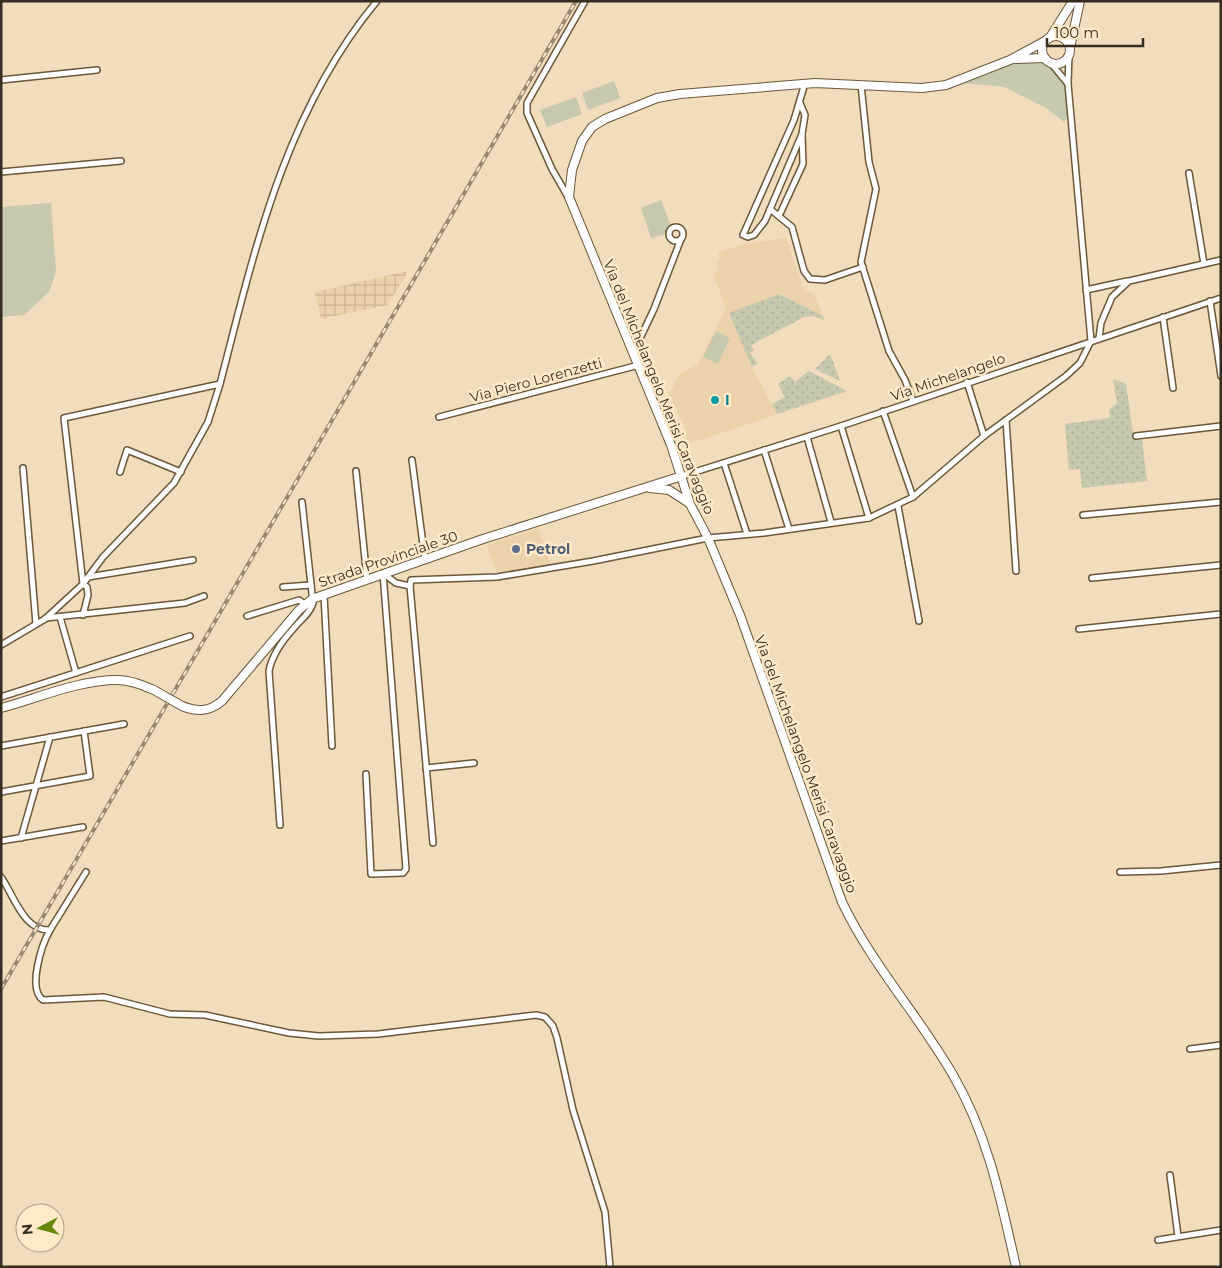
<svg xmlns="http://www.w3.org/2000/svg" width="1222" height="1268" font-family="Montserrat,sans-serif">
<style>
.built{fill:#ecd2ab}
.industrial{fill:url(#industrial-grid)}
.grass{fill:url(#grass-dots)}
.park{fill:#c6c9ae}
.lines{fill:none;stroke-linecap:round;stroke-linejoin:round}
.street-casing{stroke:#6a583b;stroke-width:8}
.secondary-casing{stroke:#6a583b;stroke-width:10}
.street{stroke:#fff;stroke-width:5}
.secondary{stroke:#fff;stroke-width:8}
.rail-casing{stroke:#988871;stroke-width:4}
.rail{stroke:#ffe9c8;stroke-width:2;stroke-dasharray:5.5;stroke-linecap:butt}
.secondary-bridge-casing{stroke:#6a583b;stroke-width:10;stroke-linecap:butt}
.secondary-bridge{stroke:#fff;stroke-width:8}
.culture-dot{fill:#0f9aa8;stroke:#ffe9c8;stroke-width:2}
.service-dot{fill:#5c6f8a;stroke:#ffe9c8;stroke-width:2}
.labels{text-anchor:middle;stroke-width:5;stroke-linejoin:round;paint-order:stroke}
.street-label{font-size:14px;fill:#362d21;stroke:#ffe9c8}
.culture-label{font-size:14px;font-weight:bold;fill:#0d838f;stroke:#ffe9c8;text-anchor:start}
.service-label{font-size:14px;font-weight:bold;fill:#4e5e75;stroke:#ffe9c8;text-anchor:start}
</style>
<defs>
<pattern id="industrial-grid" width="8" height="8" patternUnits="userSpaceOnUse" patternTransform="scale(1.25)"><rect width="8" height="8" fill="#ecd2ab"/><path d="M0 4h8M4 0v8" fill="none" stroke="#cbb593"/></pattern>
<pattern id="grass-dots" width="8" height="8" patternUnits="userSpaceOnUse" patternTransform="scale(1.25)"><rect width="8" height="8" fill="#c6c9ae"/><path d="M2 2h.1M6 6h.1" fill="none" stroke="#abad95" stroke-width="1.8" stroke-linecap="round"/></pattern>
</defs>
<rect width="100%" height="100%" fill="#f1dcbb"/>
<g class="built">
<path d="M 786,238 L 804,290 L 814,294 L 823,316 L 779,294 L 729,314 L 754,371 L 777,414 L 688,444 L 685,437 L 687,432 L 669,394 L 680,373 L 698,365 L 726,307 L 714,277 L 719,266 L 717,263 L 720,259 L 718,253 L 744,244 Z"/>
<path d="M 538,528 L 551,566 L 497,574 L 487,545 Z"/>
</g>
<path class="industrial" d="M 408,271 L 388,305 L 321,319 L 315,292 Z"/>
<g class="grass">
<path d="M 779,294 L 823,316 L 824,320 L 814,316 L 804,317 L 751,345 L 754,350 L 750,353 L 758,364 L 752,367 L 729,313 Z"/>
<path d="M 830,354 L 840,381 L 815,369 Z"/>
<path d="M 809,371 L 847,391 L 777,414 L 772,404 L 785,397 L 778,384 L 790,376 L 795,382 Z"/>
<path d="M 1113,379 L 1126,384 L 1134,440 L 1142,440 L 1147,481 L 1082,488 L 1080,469 L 1069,470 L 1065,424 L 1110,418 L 1109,410 L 1117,403 Z"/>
</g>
<g class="park">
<path d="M 1027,61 L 1041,61 L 1047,64 L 1065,85 L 1068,117 L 1064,122 L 1046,108 L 1004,87 L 963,83 L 1010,63 Z"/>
<path d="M 614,81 L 620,98 L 588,110 L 582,93 Z"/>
<path d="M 576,97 L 582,114 L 547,127 L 540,110 Z"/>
<path d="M 661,200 L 671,226 L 666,234 L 651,238 L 641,208 Z"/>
<path d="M 51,203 L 56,272 L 49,292 L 24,315 L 1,317 L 1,207 Z"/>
<path d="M 716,331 L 730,338 L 718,364 L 703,357 Z"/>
</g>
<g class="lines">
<g class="street-casing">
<g id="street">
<path d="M 1050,62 L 1068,84"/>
<path d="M 1,80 L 97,70"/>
<path d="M 861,85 L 869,162 L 876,189 L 861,262 L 889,351 L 905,380 L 913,401"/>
<path d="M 800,103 L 805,115 L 802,134 L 765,221 L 754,235 L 748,237 L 743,235 L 794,120 L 805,83"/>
<path d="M 1,172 L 121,161"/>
<path d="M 1189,173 L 1204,264"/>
<path d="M 568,197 L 552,169 L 527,113 L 527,103 L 585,1"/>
<path d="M 770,209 L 792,227 L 804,271 L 810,279 L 825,280 L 863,267"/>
<path d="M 779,216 L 803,164 L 802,134"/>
<circle cx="676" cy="234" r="7"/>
<path d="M 1086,290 L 1127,281"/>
<path d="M 1210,301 L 1221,376"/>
<path d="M 1163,317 L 1173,388"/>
<path d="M 1099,338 L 1101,323 L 1112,297 L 1129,281 L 1221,260"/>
<path d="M 634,351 L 654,309 L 681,239"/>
<path d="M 967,382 L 984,436"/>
<path d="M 220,384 C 255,248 285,112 377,1"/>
<path d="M 883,411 L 913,497"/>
<path d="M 439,417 L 639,365"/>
<path d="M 1006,420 L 1016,571"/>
<path d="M 841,426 L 869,518"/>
<path d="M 1136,436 L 1221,426"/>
<path d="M 807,437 L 831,522"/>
<path d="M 764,450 L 789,529"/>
<path d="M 412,460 L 425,560"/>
<path d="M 724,463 L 747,534"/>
<path d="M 23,468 L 36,624"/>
<path d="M 356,471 L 367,579"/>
<path d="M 120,472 L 127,450 L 181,472"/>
<path d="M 682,476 L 841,426 L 1221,298"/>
<path d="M 898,506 L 919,621"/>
<path d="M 1083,515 L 1221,502"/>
<path d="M 384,574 L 396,583 L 410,586 L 433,843"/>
<path d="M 88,577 L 193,560"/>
<path d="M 1092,578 L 1221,565"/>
<path d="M 410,586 L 411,580 L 497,577 L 593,561 L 708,538 L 764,533 L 869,518 L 913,497 L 984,436 L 1066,376 L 1080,363 L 1091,341 L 1068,84 L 1069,54"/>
<path d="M 283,587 L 311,585"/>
<path d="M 324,595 L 332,746"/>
<path d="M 247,616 L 299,600 L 305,604"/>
<path d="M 60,617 L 76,673"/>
<path d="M 46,618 L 185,603 L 204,596"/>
<path d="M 1079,629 L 1221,614"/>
<path d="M 1,645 L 45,619 L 83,584 L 103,557 L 174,483 L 208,422 L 220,384 L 64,418 L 83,584 L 87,587 L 88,595 L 83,615"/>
<path d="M 1,697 L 190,636"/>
<path d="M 1,746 L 124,724"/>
<path d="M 426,768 L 474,763"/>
<path d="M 366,774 L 371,874 L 403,873 L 406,869 L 383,573"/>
<path d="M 1,792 L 90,776 L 84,731"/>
<path d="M 280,825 L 269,671 C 272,655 283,640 293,629 C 300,620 310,614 313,603 L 302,502"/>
<path d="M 21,838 L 50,737"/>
<path d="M 1,841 L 83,827"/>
<path d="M 1120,872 L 1161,871 L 1221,865"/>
<path d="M 1,877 C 14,895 23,931 50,930 L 86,872"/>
<path d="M 50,930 C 42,944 27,989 43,1000 L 104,997 L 170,1014 L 205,1015 L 289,1033 L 319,1036 L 378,1034 L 536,1015 L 545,1017 L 553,1026 L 557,1038 L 573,1110 L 605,1212 L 610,1267"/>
<path d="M 1190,1049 L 1221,1045"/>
<path d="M 1170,1175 L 1178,1236"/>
<path d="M 1158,1240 L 1221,1230"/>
</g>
</g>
<g class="secondary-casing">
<g id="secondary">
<circle cx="1056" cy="50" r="14"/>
<path d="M 1051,36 L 1073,1"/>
<path d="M 1070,48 L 1080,1"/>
<path d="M 1015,59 L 1045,58"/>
<path d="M 650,488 L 669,490 L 689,503"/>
<path d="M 182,706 C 197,712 209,712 222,701 L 299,610 L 312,599 L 483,539 L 682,476"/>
<path d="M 1,708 C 38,698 79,680 117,680 C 130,680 142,685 154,690"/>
<path d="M 1016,1267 C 1001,1200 988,1135 953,1075 C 919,1016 872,965 842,902 L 740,615 L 708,538 L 690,504 L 671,445 L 569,197 L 572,170 L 582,141 L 592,127 L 605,119 L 657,98 L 680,94 L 815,83 L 922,88 L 946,85 L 1010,60 L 1045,41"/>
</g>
</g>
<use href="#street" class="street"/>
<use href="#secondary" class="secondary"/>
<g class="rail-casing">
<path id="rail" d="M 1,989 L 576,1"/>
</g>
<use href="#rail" class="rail"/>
<g class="secondary-bridge-casing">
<path id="secondary-bridge" d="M 154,690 L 182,706"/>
</g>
<use href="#secondary-bridge" class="secondary-bridge"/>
</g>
<circle class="culture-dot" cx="715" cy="400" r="5"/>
<circle class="service-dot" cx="516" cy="549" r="5"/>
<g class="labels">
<g class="street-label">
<text transform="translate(948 377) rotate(-19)" y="5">Via Michelangelo</text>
<text transform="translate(536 380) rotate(-15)" y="5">Via Piero Lorenzetti</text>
<text transform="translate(659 387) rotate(68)" y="5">Via del Michelangelo Merisi Caravaggio</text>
<text transform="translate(388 559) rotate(-19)" y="5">Strada Provinciale 30</text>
<text transform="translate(806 764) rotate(70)" y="5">Via del Michelangelo Merisi Caravaggio</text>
</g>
<g class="culture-label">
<text x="725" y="405">I</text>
</g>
<g class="service-label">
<text x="526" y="554">Petrol</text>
</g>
</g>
<rect width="1222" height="1268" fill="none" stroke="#362d21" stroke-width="5"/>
<g transform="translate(40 1228) rotate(264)"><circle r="24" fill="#ffe9c8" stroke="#af9e85"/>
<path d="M0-4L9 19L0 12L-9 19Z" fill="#66890a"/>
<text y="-8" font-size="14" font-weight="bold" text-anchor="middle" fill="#362d21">N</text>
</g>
<path d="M1047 38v8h96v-8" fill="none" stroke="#362d21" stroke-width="2.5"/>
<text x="1054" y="38" font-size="15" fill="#362d21" stroke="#ffe9c8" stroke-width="4" paint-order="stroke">100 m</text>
</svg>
